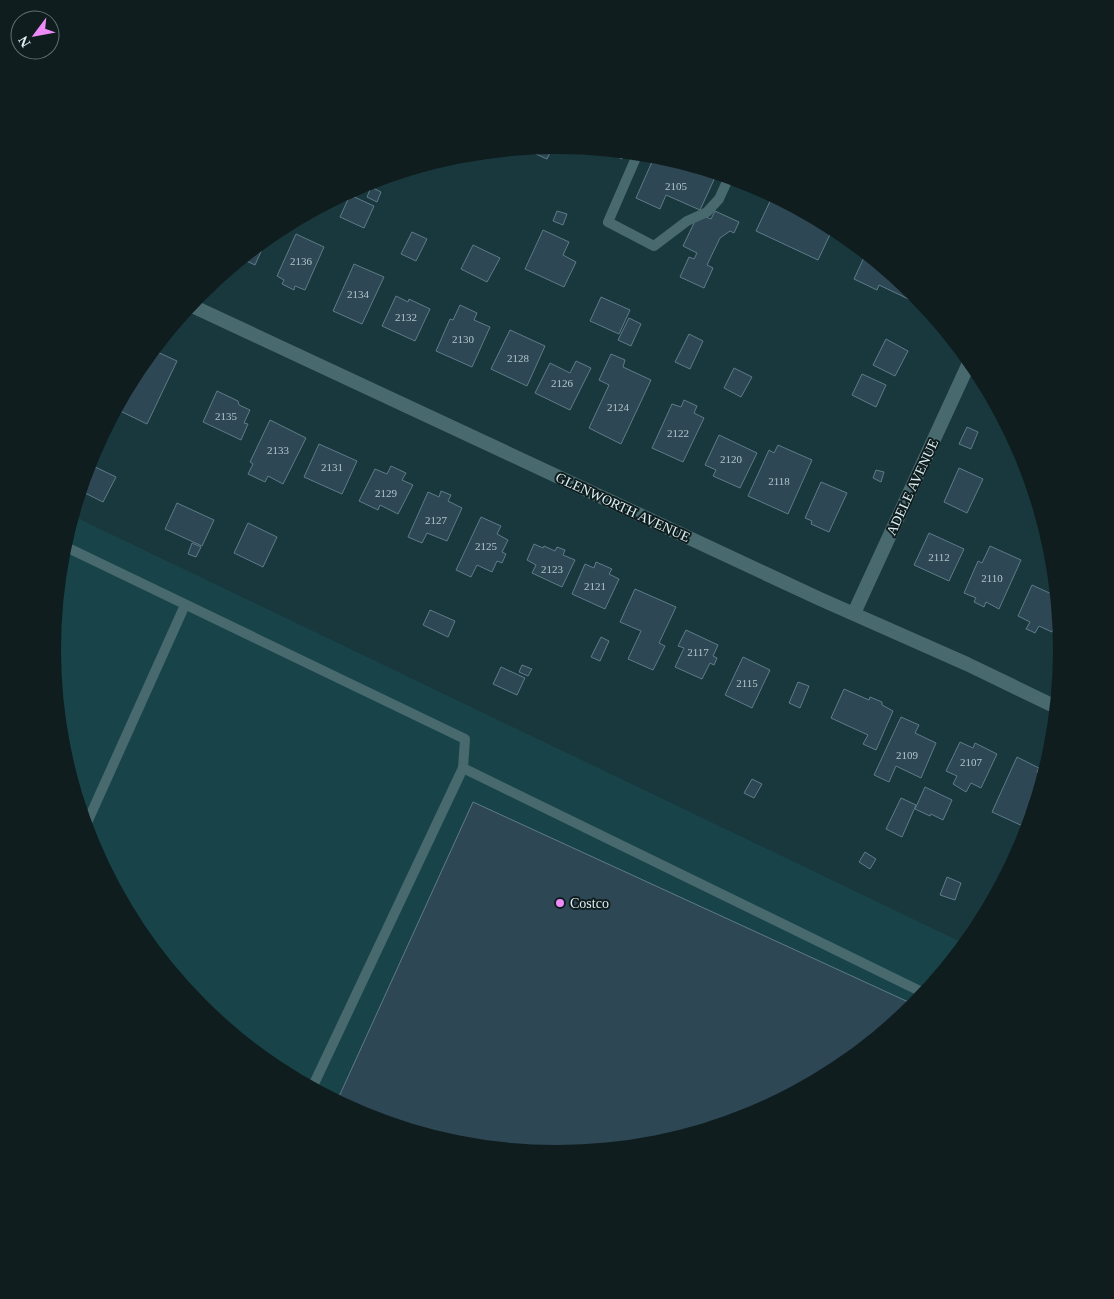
<svg xmlns="http://www.w3.org/2000/svg" width="1114" height="1299" font-family="'Times New Roman',serif">
<style>
.built{fill:#184449}
.building{fill:#2d4754;stroke:#5f7b89}
.lines{fill:none;stroke-linecap:round;stroke-linejoin:round}
.service{stroke:#48696d;stroke-width:10}
.minor{stroke:#48696d;stroke-width:14}
.poi-dot{fill:#ef8bf7;stroke:#0f1d1f;stroke-width:2}
.labels{text-anchor:middle;stroke-width:4;stroke-linejoin:round;paint-order:stroke}
.number-label{font-size:11px;fill:#b1c5ca}
.street-label{font-size:14px;fill:#ddeff2;stroke:#0f1d1f}
.poi-label{font-size:14px;fill:#ddeff2;stroke:#0f1d1f;text-anchor:start}
</style>
<rect width="100%" height="100%" fill="#18383d"/>
<path class="built" d="M 73,516 L 965,944 L 914,1006 L 837,1069 L 750,1116 L 655,1144 L 557,1154 L 458,1144 L 364,1115 L 276,1069 L 200,1006 L 137,930 L 91,842 L 62,748 L 53,649 L 62,551 Z"/>
<g class="building">
<path d="M 554,145 L 547,159 L 527,150 L 528,148 Z"/>
<path d="M 601,149 L 625,152 L 622,159 Z"/>
<path d="M 655,155 L 717,173 L 700,210 L 666,195 L 660,209 L 636,198 Z"/>
<path d="M 371,187 L 381,192 L 377,202 L 367,197 Z"/>
<path d="M 350,195 L 374,206 L 364,228 L 340,217 Z"/>
<path d="M 773,195 L 833,228 L 818,260 L 756,231 Z"/>
<path d="M 557,211 L 567,214 L 563,225 L 553,221 Z"/>
<path d="M 715,211 L 739,222 L 734,233 L 730,231 L 720,238 L 707,265 L 713,268 L 704,288 L 680,277 L 689,257 L 694,259 L 697,253 L 683,246 L 695,221 L 706,217 L 711,219 Z"/>
<path d="M 543,230 L 569,242 L 563,255 L 576,262 L 564,287 L 525,269 Z"/>
<path d="M 412,232 L 427,239 L 416,261 L 401,254 Z"/>
<path d="M 296,234 L 324,247 L 305,290 L 295,286 L 294,290 L 282,284 L 284,280 L 277,276 Z"/>
<path d="M 267,238 L 255,265 L 242,259 Z"/>
<path d="M 473,245 L 500,258 L 487,282 L 461,269 Z"/>
<path d="M 866,253 L 914,293 L 920,301 L 919,304 L 879,285 L 877,290 L 854,279 Z"/>
<path d="M 354,264 L 384,277 L 362,324 L 333,311 Z"/>
<path d="M 396,296 L 408,302 L 409,299 L 430,309 L 415,341 L 382,326 Z"/>
<path d="M 601,297 L 630,310 L 619,334 L 590,321 Z"/>
<path d="M 460,305 L 477,313 L 474,320 L 490,327 L 472,367 L 436,351 L 450,319 L 453,320 Z"/>
<path d="M 629,318 L 641,324 L 631,346 L 618,340 Z"/>
<path d="M 510,330 L 545,346 L 527,386 L 491,369 Z"/>
<path d="M 689,334 L 703,341 L 690,369 L 675,362 Z"/>
<path d="M 886,339 L 908,351 L 895,376 L 873,365 Z"/>
<path d="M 153,350 L 177,361 L 147,424 L 116,409 L 138,369 Z"/>
<path d="M 611,354 L 625,360 L 623,367 L 651,380 L 621,444 L 589,428 L 609,385 L 599,380 Z"/>
<path d="M 576,361 L 591,368 L 570,410 L 535,393 L 550,363 L 570,373 Z"/>
<path d="M 734,368 L 752,377 L 741,397 L 724,388 Z"/>
<path d="M 862,374 L 886,385 L 876,407 L 852,395 Z"/>
<path d="M 217,391 L 238,401 L 239,405 L 250,410 L 244,423 L 248,424 L 241,440 L 203,422 Z"/>
<path d="M 684,400 L 697,406 L 694,413 L 704,418 L 683,462 L 652,448 L 672,404 L 681,407 Z"/>
<path d="M 270,420 L 306,438 L 283,484 L 268,476 L 265,482 L 248,474 L 253,464 L 250,462 Z"/>
<path d="M 967,427 L 978,432 L 971,449 L 959,444 Z"/>
<path d="M 719,435 L 757,453 L 740,488 L 713,476 L 716,470 L 705,465 Z"/>
<path d="M 319,444 L 357,461 L 342,494 L 304,477 Z"/>
<path d="M 778,445 L 812,460 L 788,514 L 748,496 L 769,450 L 774,453 Z"/>
<path d="M 89,464 L 116,477 L 103,502 L 81,491 Z"/>
<path d="M 391,466 L 406,473 L 402,480 L 413,485 L 398,514 L 380,505 L 378,510 L 359,501 L 375,469 L 387,474 Z"/>
<path d="M 959,468 L 983,479 L 967,513 L 944,502 Z"/>
<path d="M 876,470 L 884,472 L 881,482 L 873,478 Z"/>
<path d="M 821,482 L 847,493 L 829,532 L 811,524 L 812,521 L 805,518 Z"/>
<path d="M 441,491 L 451,495 L 448,501 L 462,508 L 447,541 L 427,533 L 422,543 L 408,537 L 428,492 L 439,497 Z"/>
<path d="M 177,503 L 214,520 L 202,546 L 165,529 Z"/>
<path d="M 481,517 L 501,526 L 497,534 L 508,540 L 502,552 L 506,554 L 502,563 L 497,561 L 492,572 L 477,565 L 471,577 L 456,570 Z"/>
<path d="M 248,523 L 277,537 L 263,567 L 234,553 Z"/>
<path d="M 929,533 L 964,549 L 949,581 L 914,565 Z"/>
<path d="M 192,543 L 201,547 L 196,557 L 188,554 Z"/>
<path d="M 534,544 L 543,548 L 544,546 L 555,551 L 557,547 L 565,550 L 563,555 L 575,560 L 562,587 L 532,573 L 536,565 L 527,560 Z"/>
<path d="M 990,546 L 1021,560 L 999,609 L 986,602 L 984,607 L 974,602 L 976,598 L 964,593 L 978,561 L 982,563 Z"/>
<path d="M 596,562 L 612,569 L 609,574 L 619,579 L 605,609 L 572,594 L 585,564 L 594,568 Z"/>
<path d="M 1032,585 L 1056,596 L 1058,619 L 1052,632 L 1039,626 L 1035,633 L 1031,631 L 1026,629 L 1030,622 L 1018,616 Z"/>
<path d="M 635,589 L 676,607 L 659,643 L 665,646 L 653,670 L 628,659 L 641,631 L 620,622 Z"/>
<path d="M 430,610 L 455,621 L 448,637 L 423,625 Z"/>
<path d="M 686,630 L 718,645 L 713,656 L 717,658 L 714,665 L 710,663 L 702,679 L 675,667 L 684,648 L 678,646 Z"/>
<path d="M 601,637 L 609,641 L 600,661 L 591,657 Z"/>
<path d="M 743,657 L 770,670 L 752,708 L 725,695 Z"/>
<path d="M 522,665 L 532,669 L 528,676 L 519,672 Z"/>
<path d="M 501,667 L 525,678 L 517,695 L 493,684 Z"/>
<path d="M 798,682 L 809,686 L 800,708 L 789,703 Z"/>
<path d="M 844,689 L 869,700 L 870,697 L 882,702 L 882,705 L 893,711 L 876,750 L 863,744 L 868,735 L 831,718 Z"/>
<path d="M 901,717 L 919,725 L 915,733 L 936,743 L 921,778 L 896,766 L 889,782 L 874,775 Z"/>
<path d="M 960,742 L 973,748 L 975,743 L 997,754 L 981,788 L 971,783 L 966,792 L 953,784 L 957,776 L 946,771 Z"/>
<path d="M 1017,757 L 1039,768 L 1037,772 L 1044,775 L 1032,812 L 1025,827 L 992,812 Z"/>
<path d="M 752,779 L 762,784 L 754,798 L 744,793 Z"/>
<path d="M 925,787 L 952,800 L 943,820 L 931,814 L 930,816 L 915,809 Z"/>
<path d="M 901,798 L 916,805 L 902,837 L 886,829 Z"/>
<path d="M 473,802 L 915,1005 L 837,1069 L 750,1116 L 655,1144 L 557,1154 L 458,1144 L 364,1115 L 337,1101 Z"/>
<path d="M 865,852 L 876,859 L 870,869 L 859,862 Z"/>
<path d="M 947,877 L 961,883 L 955,900 L 940,895 Z"/>
</g>
<g class="lines">
<g class="service">
<path d="M 638,153 L 608,222 L 654,246 L 687,221 L 707,212 L 719,199 L 729,177"/>
<path d="M 64,546 L 465,739 L 463,768"/>
<path d="M 86,825 L 185,605"/>
<path d="M 312,1088 L 463,768 L 924,993"/>
</g>
<g class="minor">
<path d="M 190,305 L 820,599 L 967,664 L 1056,707"/>
<path d="M 854,613 L 970,361"/>
</g>
</g>
<circle class="poi-dot" cx="560" cy="903" r="5"/>
<g class="labels">
<g class="number-label">
<text x="676" y="190">2105</text>
<text x="301" y="265">2136</text>
<text x="358" y="298">2134</text>
<text x="406" y="321">2132</text>
<text x="463" y="343">2130</text>
<text x="518" y="362">2128</text>
<text x="562" y="387">2126</text>
<text x="618" y="411">2124</text>
<text x="226" y="420">2135</text>
<text x="678" y="437">2122</text>
<text x="278" y="454">2133</text>
<text x="731" y="463">2120</text>
<text x="332" y="471">2131</text>
<text x="779" y="485">2118</text>
<text x="386" y="497">2129</text>
<text x="436" y="524">2127</text>
<text x="486" y="550">2125</text>
<text x="939" y="561">2112</text>
<text x="552" y="573">2123</text>
<text x="992" y="582">2110</text>
<text x="595" y="590">2121</text>
<text x="698" y="656">2117</text>
<text x="747" y="687">2115</text>
<text x="907" y="759">2109</text>
<text x="971" y="766">2107</text>
</g>
<g class="street-label">
<text transform="translate(912 487) rotate(-65)" y="5">ADELE AVENUE</text>
<text transform="translate(623 507) rotate(25)" y="5">GLENWORTH AVENUE</text>
</g>
<g class="poi-label">
<text x="570" y="908">Costco</text>
</g>
</g>
<path d="M0 0H1114V1299H0ZM556 154H558A495 495 0 0 1 1053 649V650A495 495 0 0 1 558 1145H556A495 495 0 0 1 61 650V649A495 495 0 0 1 556 154Z" fill="#0f1d1f" fill-rule="evenodd"/>
<g transform="translate(35 35) rotate(238)"><circle r="24" fill="#0f1d1f" stroke="#617173"/>
<path d="M0-4L9 19L0 12L-9 19Z" fill="#ef8bf7"/>
<text y="-8" font-size="14" font-weight="bold" text-anchor="middle" fill="#ddeff2">N</text>
</g>
</svg>
